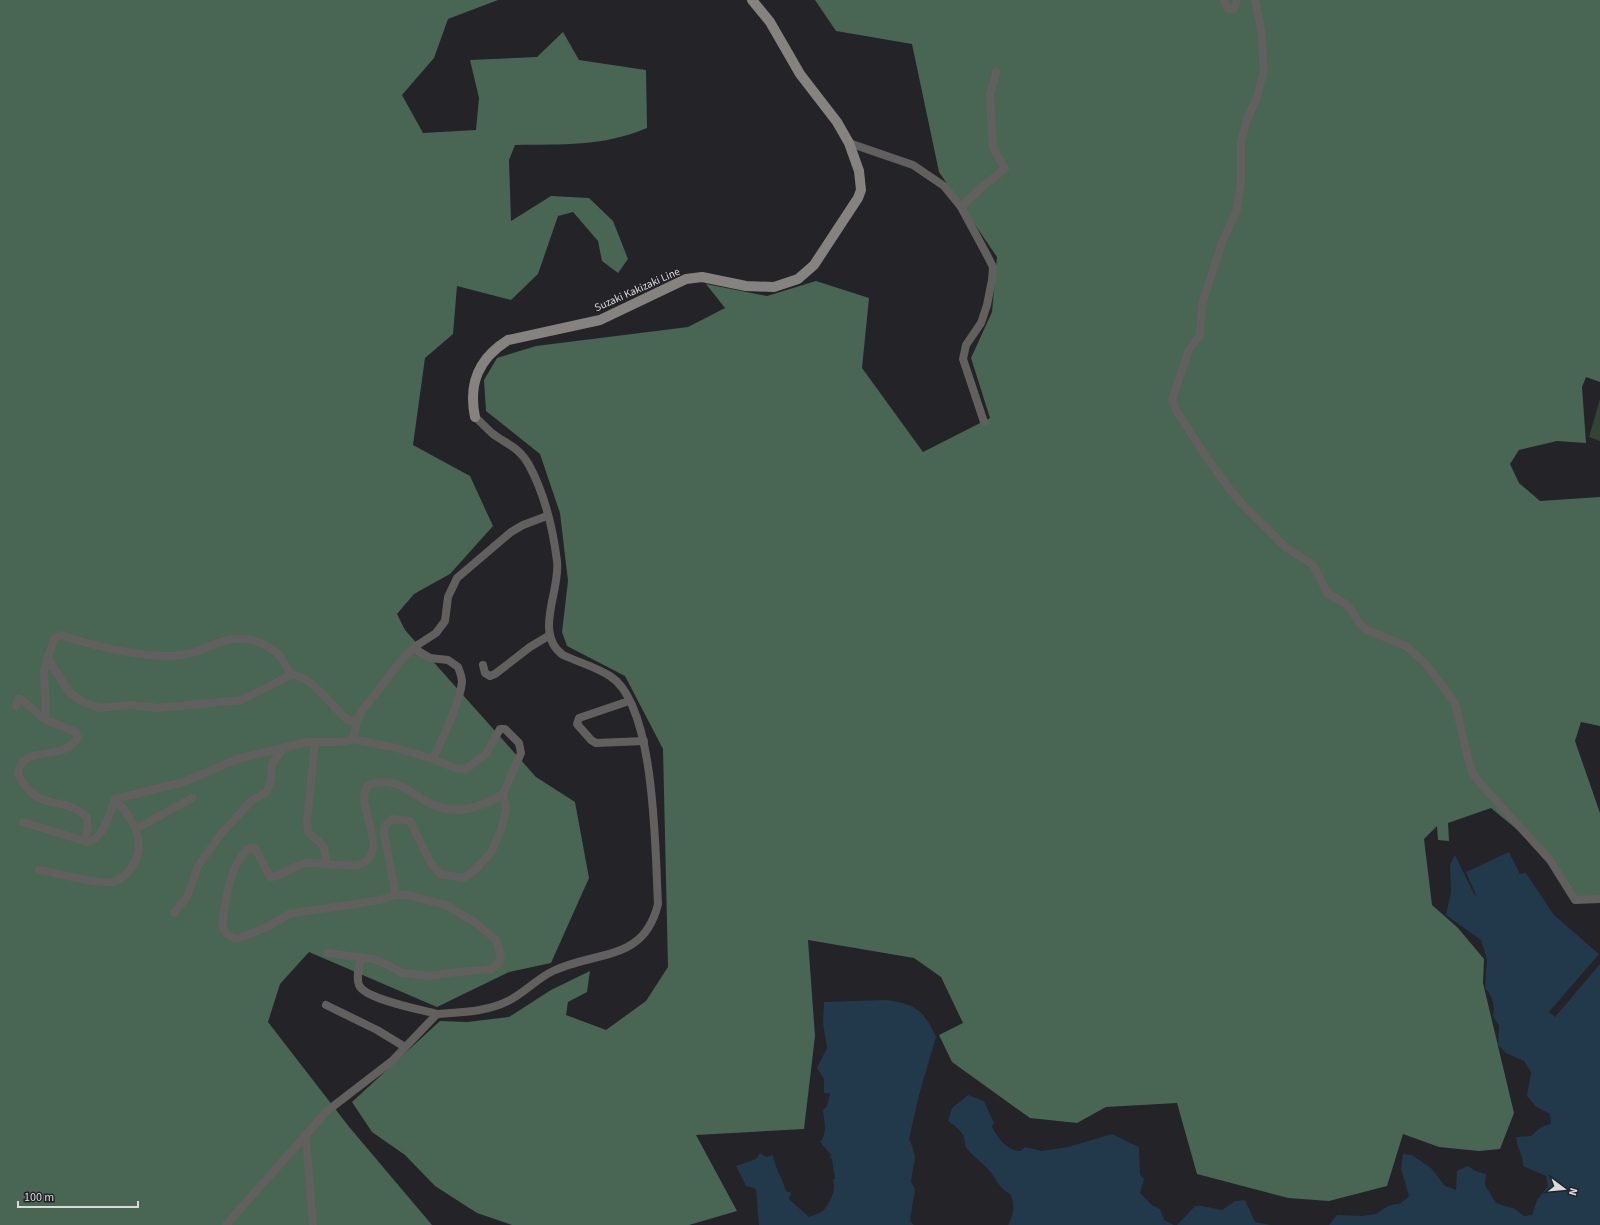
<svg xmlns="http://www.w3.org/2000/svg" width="1600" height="1225" font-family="'Source Sans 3',sans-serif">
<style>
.green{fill:#324438}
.forest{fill:#496554}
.water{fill:#21394a}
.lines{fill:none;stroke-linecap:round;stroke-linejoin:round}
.minor{stroke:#62605f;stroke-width:8}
.secondary{stroke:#868280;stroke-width:10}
.labels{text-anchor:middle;stroke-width:3;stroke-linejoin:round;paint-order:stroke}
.street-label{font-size:11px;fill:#dadadd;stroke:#232328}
</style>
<rect width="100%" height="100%" fill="#232328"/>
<path class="green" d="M 1600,399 L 1600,441 L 1589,437 Z"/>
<g class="forest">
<path d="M 0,0 L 498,0 L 448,19 L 434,58 L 402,95 L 423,133 L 476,130 L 479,98 L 470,60 L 537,57 L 563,32 L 579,60 L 646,70 L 647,128 C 602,147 562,144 515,145 L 509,160 L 511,221 L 551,196 L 589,198 L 613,221 L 628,259 L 618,273 L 602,261 L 598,241 L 573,212 L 558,216 L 538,274 L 511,300 L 457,286 L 453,334 L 425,358 L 413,445 L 470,476 L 493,526 L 450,574 L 414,594 L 397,614 L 405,630 L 536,777 L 575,802 L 589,878 L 551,963 L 509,972 L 437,1007 L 309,952 L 280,984 L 268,1022 L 350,1128 L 432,1225 L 0,1225 Z"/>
<path d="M 815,0 L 1600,0 L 1600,382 L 1586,377 L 1582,387 L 1586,443 L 1557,441 L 1519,450 L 1510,464 L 1519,483 L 1540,501 L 1600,497 L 1600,726 L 1581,722 L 1575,741 L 1600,813 L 1600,898 L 1575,903 L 1544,852 L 1491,808 L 1448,823 L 1449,841 L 1438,840 L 1437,826 L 1424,839 L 1432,905 L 1458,928 L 1484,959 L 1483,983 L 1514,1113 L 1500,1149 L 1479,1151 L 1439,1147 L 1403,1134 L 1387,1186 L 1329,1201 L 1288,1198 L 1197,1174 L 1177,1103 L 1106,1107 L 1077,1123 L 1030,1118 L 952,1062 L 939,1035 L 963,1023 L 941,977 L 914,958 L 808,940 L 815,1036 L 804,1129 L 696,1135 L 737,1211 L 689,1225 L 512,1225 L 477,1213 L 435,1186 L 405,1155 L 372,1132 L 352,1102 L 440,1021 L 467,1022 L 509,1017 L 551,990 L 590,971 L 587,992 L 568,1002 L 566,1015 L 606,1030 L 646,1001 L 668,967 L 663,749 L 625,676 L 567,646 L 562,632 L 568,581 L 560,513 L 540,454 L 486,411 L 484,380 L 497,358 L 536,346 L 688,327 L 725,308 L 706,284 L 767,296 L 816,281 L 869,298 L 862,368 L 923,452 L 990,418 L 971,358 L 992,312 L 997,257 L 939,172 L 912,44 L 836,31 Z"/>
</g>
<g class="water">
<path d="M 1509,852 L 1520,874 L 1526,873 L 1554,915 L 1599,954 L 1549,1012 L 1555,1017 L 1600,964 L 1600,1225 L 1329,1225 L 1337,1215 L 1362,1216 L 1376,1214 L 1388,1206 L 1401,1203 L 1409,1196 L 1401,1169 L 1403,1154 L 1412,1155 L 1431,1168 L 1445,1186 L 1456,1190 L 1457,1171 L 1468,1166 L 1476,1171 L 1486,1174 L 1485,1185 L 1496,1203 L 1515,1209 L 1524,1216 L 1532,1215 L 1537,1200 L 1548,1186 L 1546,1176 L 1523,1166 C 1523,1153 1517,1149 1516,1137 L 1531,1136 L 1541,1127 L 1551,1124 L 1550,1114 L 1536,1107 L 1527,1096 L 1531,1072 L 1524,1061 L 1506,1053 L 1498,1045 L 1499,1026 L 1493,1016 C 1495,1004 1493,997 1485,988 L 1487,959 L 1481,940 L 1446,915 L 1451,892 L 1450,864 L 1455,855 L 1475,896 L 1476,895 L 1466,872 Z"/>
<path d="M 886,1000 C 915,1004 924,1010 936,1037 L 919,1095 L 909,1139 L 913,1148 L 915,1157 L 911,1182 L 915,1189 L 910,1221 L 914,1225 L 759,1225 L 756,1189 L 746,1186 L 736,1166 L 756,1159 L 760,1153 L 766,1157 L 773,1155 C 775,1168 782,1178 786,1191 L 791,1193 L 789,1199 L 809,1217 C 813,1215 818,1214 821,1212 C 829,1206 837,1189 833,1180 L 835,1178 L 832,1159 L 829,1156 L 832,1156 L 820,1142 C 828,1133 824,1120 823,1110 L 827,1106 L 830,1093 L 824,1093 L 824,1079 L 817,1068 L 827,1048 L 823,1023 L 824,1002 Z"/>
<path d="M 968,1095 L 984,1101 L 994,1123 L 992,1127 C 998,1138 1006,1150 1020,1151 L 1025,1147 L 1042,1151 L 1068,1147 L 1112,1134 L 1139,1147 L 1140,1174 L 1144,1179 L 1140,1193 L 1152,1205 L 1160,1209 L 1164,1220 L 1174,1225 L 1008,1225 C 1014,1215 1015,1204 1010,1194 C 998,1188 995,1175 985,1166 C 977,1158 972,1156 965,1146 C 966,1134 957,1127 948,1121 L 952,1108 Z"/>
<path d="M 1245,1200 L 1255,1222 L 1271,1225 L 1177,1225 L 1195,1206 L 1202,1206 L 1222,1210 L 1235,1201 Z"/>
</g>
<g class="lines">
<g class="minor">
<path d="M 1224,0 L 1228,9 L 1234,9 L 1237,0"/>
<path d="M 1255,0 L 1261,29 L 1264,70 L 1256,100 L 1247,119 L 1241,142 L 1241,184 L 1237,209 L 1222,243 L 1202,304 L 1200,335 L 1189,350 L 1172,400 L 1177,412 L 1209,461 L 1238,500 L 1285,547 L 1313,565 L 1328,594 L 1346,604 L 1352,611 L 1359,623 L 1367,630 L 1406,646 L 1425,663 L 1455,703 L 1469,762 L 1473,774 L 1480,783 L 1550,860 L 1575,900 L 1600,899"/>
<path d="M 849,143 L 913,165 L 944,186 L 961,207 L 988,257 L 993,267 L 992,280 L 987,305 L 981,323 L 966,345 L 963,359 L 984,422"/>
<path d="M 961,207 L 984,185 L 1005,169 L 993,147 L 990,95 L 996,72"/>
<path d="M 413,648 L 430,658 L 448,660 L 458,667 C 460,672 462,677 462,682 C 460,703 442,739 433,759"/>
<path d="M 47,657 L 69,692 L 81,701 L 100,708 L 132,705 L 158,708 L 242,700 L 291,675 C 308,673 331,704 343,716 L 350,721 L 357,720"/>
<path d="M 483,665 L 485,673 L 490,676 L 495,674 L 530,647 L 550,635"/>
<path d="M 629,701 L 579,718 L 577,724 L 591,740 L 596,743 L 644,741"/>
<path d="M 16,706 L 18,699 L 20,699 L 46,720"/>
<path d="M 353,739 L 357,720 L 362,711 L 403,658 L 413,648 L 436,633 L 445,621 L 448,597 L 457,578 L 511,532 L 523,525 L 547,516"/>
<path d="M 315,742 L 307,820 L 308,832 C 322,846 325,841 326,863"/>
<path d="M 115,799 L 184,782 L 237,759 L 307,742 L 342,742 L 353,739 L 396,748 L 433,759 L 455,768 L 466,769 L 486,754 L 500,729 L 505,729 L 519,743 L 521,753 L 503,794 L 506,809 L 502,827 L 492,851 L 475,870 L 464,878 L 440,874 L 430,862 L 410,821 L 392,819 L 385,826 L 384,834 L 396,895"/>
<path d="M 23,822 L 88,842 C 105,837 109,814 115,799"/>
<path d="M 136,829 L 192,798"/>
<path d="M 84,840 L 88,828 L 87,817 C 61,793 39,815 18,774 C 22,742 61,764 78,738 L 76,732 L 46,720 L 44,671 L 54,639 L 61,635 C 97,647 134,656 173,656 C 206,656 223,629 258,642 C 279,651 280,655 291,675"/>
<path d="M 39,870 C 57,873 95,884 111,882 C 118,882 124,876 129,871 C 150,845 134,820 115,799"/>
<path d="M 174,913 L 187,897 L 198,866 L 221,834 L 252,800 L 267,792 L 271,780 L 272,764 L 283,749"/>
<path d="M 328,953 L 373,959 L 388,965 L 402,973 L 428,976 L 448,973 L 492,969 L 498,964 L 501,957 L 496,940 L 476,923 L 446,905 L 407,895 L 396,895 L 380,900 L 289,914 L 267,927 L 237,939 L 228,935 L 222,926 C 226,899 228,870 247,849 L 255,848 L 270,877 C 284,877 292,865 307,863 C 323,862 339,867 356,865 C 389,859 364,817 364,798 C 364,794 366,789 367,786 C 399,771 414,801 442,808 C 464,814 485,805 503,794"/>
<path d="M 361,957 C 359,966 356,977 359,985 C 364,999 422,1010 437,1014"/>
<path d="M 326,1005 L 377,1030 L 405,1047"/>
<path d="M 306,1135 L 313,1225"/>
<path d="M 226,1225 L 327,1111 L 392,1061 L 437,1014 C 463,1012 487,1012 510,1000 C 525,992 538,978 553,971 C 598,950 644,962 658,904 C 655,852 656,705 610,676 C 596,667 578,662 563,655 C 533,633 561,590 557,561 C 553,529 544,493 529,465 C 519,447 508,445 493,434 C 487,429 481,422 475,417"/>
</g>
<path class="secondary" d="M 475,417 C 468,383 479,358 508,340 L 600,320 L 686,279 L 702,277 L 746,286 L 774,287 L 798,279 L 814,265 L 858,198 L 861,190 L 859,171 L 849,143 L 837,122 L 800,74 L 770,22 L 752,0"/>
</g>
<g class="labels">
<g class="street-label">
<text transform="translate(637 289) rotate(-24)" y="4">Suzaki Kakizaki Line</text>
</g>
</g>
<g transform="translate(1564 1189) rotate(106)" stroke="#232328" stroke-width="3" paint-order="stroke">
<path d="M0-3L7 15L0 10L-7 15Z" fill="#dadadd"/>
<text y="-6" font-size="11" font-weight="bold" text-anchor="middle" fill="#dadadd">N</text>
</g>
<path d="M18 1201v6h120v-6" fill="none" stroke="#dadadd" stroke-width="2"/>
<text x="24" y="1201" font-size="12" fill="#dadadd" stroke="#232328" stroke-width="3" paint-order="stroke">100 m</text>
</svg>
